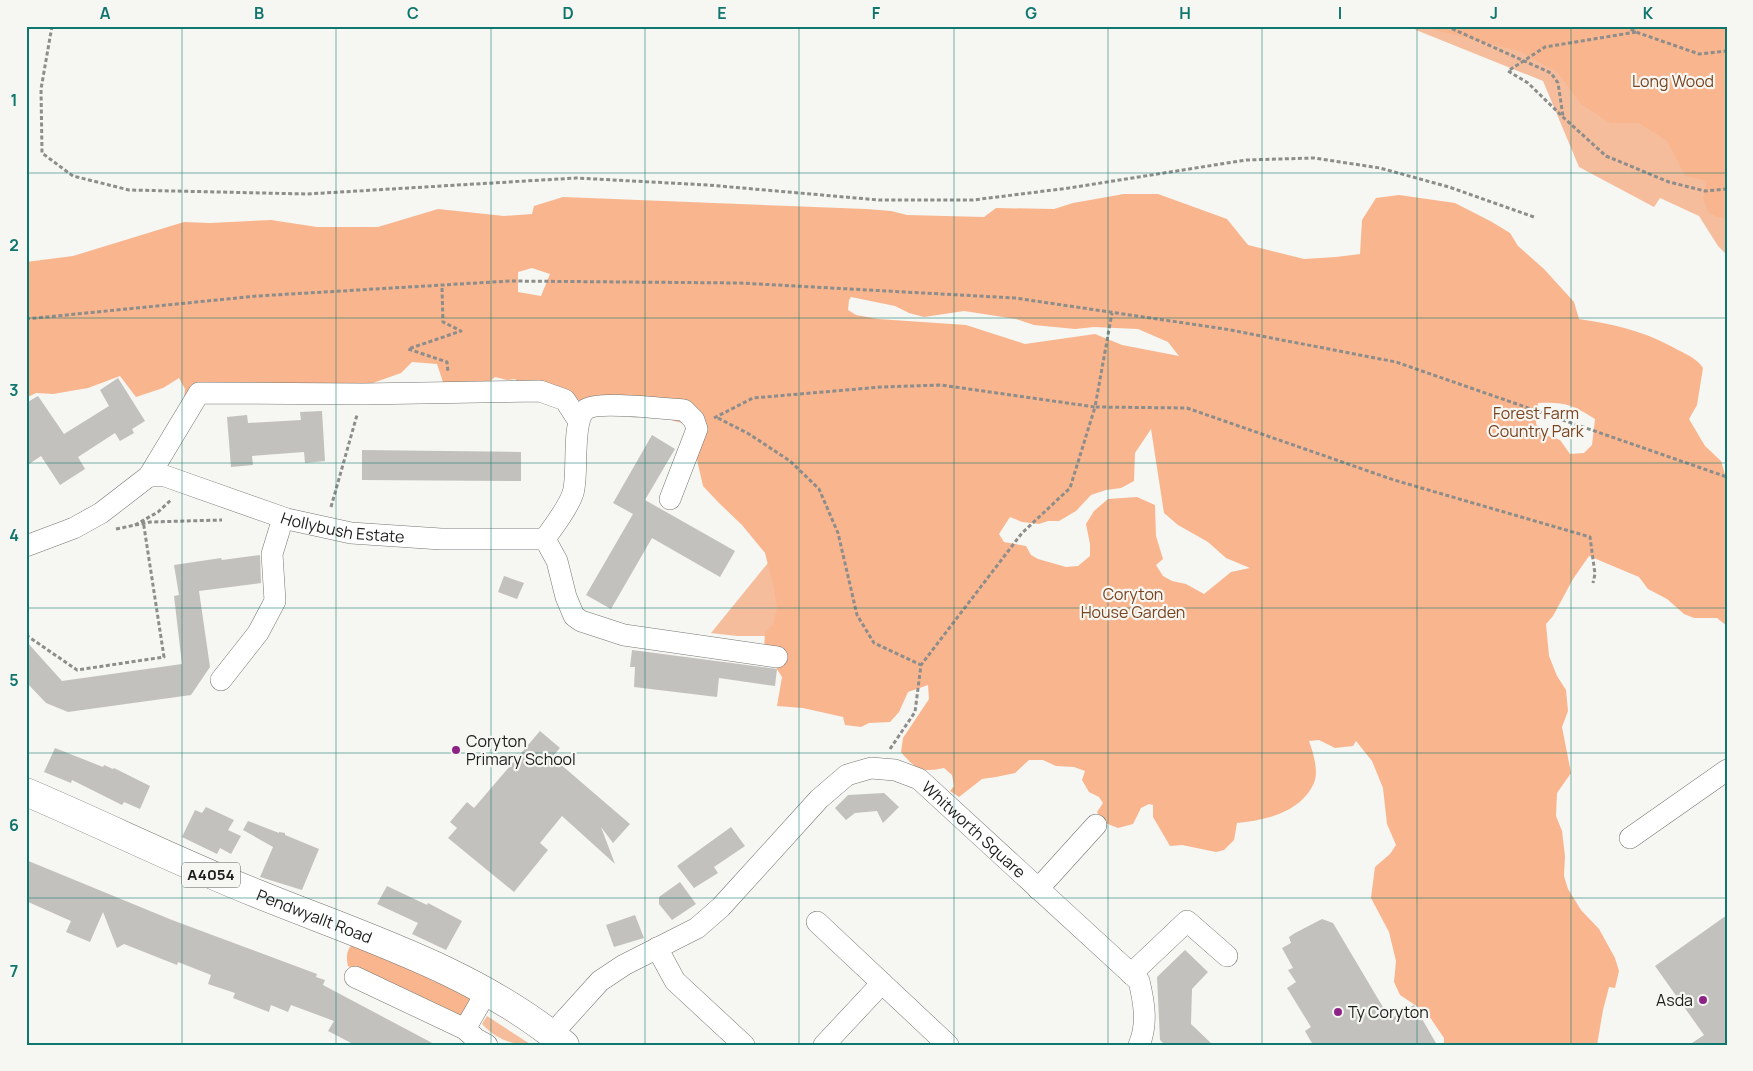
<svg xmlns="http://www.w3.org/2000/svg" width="1753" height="1071" font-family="Manrope,sans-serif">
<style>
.green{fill:#f6bd9d}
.forest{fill:#f9b58e;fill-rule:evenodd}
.building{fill:#c3c1bd}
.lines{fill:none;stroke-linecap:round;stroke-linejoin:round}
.minor-casing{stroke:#767672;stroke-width:22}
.major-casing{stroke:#767672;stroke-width:29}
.path{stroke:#8d8d8b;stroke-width:3;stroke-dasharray:4 2.5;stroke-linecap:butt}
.minor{stroke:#fff;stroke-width:21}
.major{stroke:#fff;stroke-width:28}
.grid{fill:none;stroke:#0f766e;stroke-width:1;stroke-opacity:0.55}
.poi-dot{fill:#8e2387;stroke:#f6f6f2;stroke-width:2}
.labels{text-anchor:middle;stroke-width:4.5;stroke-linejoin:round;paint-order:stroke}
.shield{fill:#f6f6f2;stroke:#5d5d5c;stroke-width:1}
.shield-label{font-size:15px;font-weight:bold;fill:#1c1c1b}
.park-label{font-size:16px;fill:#7a4421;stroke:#f6f6f2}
.street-label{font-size:16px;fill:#1c1c1b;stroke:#f6f6f2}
.poi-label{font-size:16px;fill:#1c1c1b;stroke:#f6f6f2;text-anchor:start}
.neatline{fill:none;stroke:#0f766e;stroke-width:2}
.grid-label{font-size:16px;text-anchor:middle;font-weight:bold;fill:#0f766e}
</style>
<rect width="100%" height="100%" fill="#f6f6f2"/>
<g class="green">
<path d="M 1412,26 L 1727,26 L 1727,255 L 1718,246 L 1699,216 L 1660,198 L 1654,207 L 1579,167 L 1543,81 L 1416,30 Z"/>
<path d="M 772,558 L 782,636 L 737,636 L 711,633 Z"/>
<path d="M 487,1016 L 530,1044 L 531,1045 C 512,1045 496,1039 482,1024 Z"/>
</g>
<g class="forest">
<path d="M 1419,26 L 1727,26 L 1727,218 L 1717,217 L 1708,212 L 1703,198 L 1707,181 L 1685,176 L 1667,141 L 1639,123 L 1610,123 L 1581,104 L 1557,72 L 1519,51 Z"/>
<path d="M 1124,194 L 1158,194 L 1227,219 L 1248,245 L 1304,259 L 1336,257 L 1360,254 L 1362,220 L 1376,198 L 1399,195 L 1455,203 L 1492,222 L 1510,233 L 1518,246 L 1544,269 L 1574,302 L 1579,319 C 1618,325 1644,331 1678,350 C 1688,355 1697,359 1703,368 L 1697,405 L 1689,419 L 1705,446 L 1721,461 L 1727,481 L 1727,626 L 1717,618 L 1694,618 L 1684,614 L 1667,599 L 1648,589 L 1639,577 L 1589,556 L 1573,579 L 1553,616 L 1546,624 L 1549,656 L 1557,676 L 1566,690 L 1568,711 L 1562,727 L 1571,773 L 1557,793 L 1556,816 L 1562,831 L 1565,856 L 1564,876 L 1568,889 L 1581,910 L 1599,929 L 1615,958 L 1619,971 L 1615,988 L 1609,987 L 1603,1010 L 1597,1045 L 1444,1045 L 1444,1038 L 1427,1013 L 1400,995 L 1394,982 L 1396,961 L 1389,932 L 1371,898 L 1375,867 L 1390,854 L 1396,845 L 1387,824 L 1383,788 L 1372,761 L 1356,741 L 1353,746 L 1335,748 L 1319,740 L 1309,741 C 1313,752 1319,771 1314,783 C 1300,813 1266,820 1237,823 L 1234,840 L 1224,850 L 1216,852 L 1182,845 L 1170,846 L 1153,817 L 1153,805 L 1149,804 L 1141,808 L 1133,824 L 1118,828 L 1103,822 L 1097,812 L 1103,803 L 1099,797 L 1089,792 L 1082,780 L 1085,771 L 1074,767 L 1056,766 L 1043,760 L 1029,760 L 1015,773 L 996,777 L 982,779 L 959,797 L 950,791 L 954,786 L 952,775 L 944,768 C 922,773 915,769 901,752 L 903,738 L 929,699 L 928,685 L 908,692 L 899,712 L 890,722 L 869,723 L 861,727 L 845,725 L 843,717 L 803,708 L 777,706 L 782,677 L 764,649 L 765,632 L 773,625 L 777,608 L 774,588 L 765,553 L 742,525 L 719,503 L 703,486 L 689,425 L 671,420 L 653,404 L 639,402 L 581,400 L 575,401 L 534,398 L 515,379 L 507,380 L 495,377 L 475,394 L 443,382 L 437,364 L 412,362 L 401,373 L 370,384 L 184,398 L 185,389 L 179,378 L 163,388 L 136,397 L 120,376 L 88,388 L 53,394 L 36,393 L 26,398 L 26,262 L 73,256 L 184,222 L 210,223 L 271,220 L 317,227 L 378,227 L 438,209 L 504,216 L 532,214 L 534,206 L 563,197 L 866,209 L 891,211 L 907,215 L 984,217 L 996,208 L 1054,209 L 1073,203 ZM 532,268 L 550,274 L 541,296 L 518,292 L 518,272 ZM 851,297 L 895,306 L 909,313 L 924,317 L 964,311 L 1016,319 L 1034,325 L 1075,329 L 1094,327 L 1138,329 L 1168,342 L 1179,356 L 1122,345 L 1095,334 L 1025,344 L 966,325 L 878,319 L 856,315 L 848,310 L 849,300 ZM 1538,403 C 1565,402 1573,405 1595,419 L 1592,445 L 1584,453 L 1570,454 L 1560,440 L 1546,435 L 1536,424 ZM 1151,429 L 1164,513 L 1178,525 L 1208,542 L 1226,558 L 1250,568 L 1231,572 L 1204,594 L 1186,584 L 1172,581 L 1163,576 L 1156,565 L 1163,559 L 1156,536 L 1155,505 L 1137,497 L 1108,499 L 1094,511 L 1086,524 L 1090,544 L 1090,556 L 1078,566 L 1066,567 L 1038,559 L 1031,555 L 1026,546 L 1004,542 L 999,534 L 1010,517 L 1022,522 L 1039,524 L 1048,521 L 1059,521 L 1076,511 L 1091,495 L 1106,490 L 1121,488 L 1134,481 L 1135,453 Z"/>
<path d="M 360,939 L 433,981 L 445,983 L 473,994 L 462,1017 L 362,975 L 348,966 C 345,953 348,945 360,939 Z"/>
</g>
<g class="building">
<path d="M 118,378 L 145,421 L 132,429 L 134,433 L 120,441 L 115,433 L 78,457 L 85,469 L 60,485 L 41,456 L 26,466 L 26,403 L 38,396 L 64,434 L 109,406 L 100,390 Z"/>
<path d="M 322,411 L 325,461 L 305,463 L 304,452 L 252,456 L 253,465 L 231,467 L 227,417 L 247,415 L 248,423 L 301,420 L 300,412 Z"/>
<path d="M 652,435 L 675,449 L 645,500 L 735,551 L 720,577 L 652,538 L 611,609 L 586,595 L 633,514 L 613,503 Z"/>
<path d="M 362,450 L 521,452 L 521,481 L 362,480 Z"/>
<path d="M 260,555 L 261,583 L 199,591 L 210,667 L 191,695 L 68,712 L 46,703 L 26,682 L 26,641 L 62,681 L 182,664 L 174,596 L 179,595 L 174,565 L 221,558 L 222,560 Z"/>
<path d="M 504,576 L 524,583 L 517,599 L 498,592 Z"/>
<path d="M 632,650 L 777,669 L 775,686 L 719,678 L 717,697 L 634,687 L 635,667 L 630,667 Z"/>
<path d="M 540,731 L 560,748 L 552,757 L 630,824 L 613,843 L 601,827 L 615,864 L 562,816 L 540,843 L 548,850 L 514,892 L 448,838 L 457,828 L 450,822 L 467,802 L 474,808 Z"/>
<path d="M 55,748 L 103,767 L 104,765 L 113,769 L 114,768 L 150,786 L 140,809 L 124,802 L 122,805 L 72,780 L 71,783 L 44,772 Z"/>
<path d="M 884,793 L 899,807 L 883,823 L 877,811 L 855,813 L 846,820 L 835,808 L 848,795 Z"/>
<path d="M 206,807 L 234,820 L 228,830 L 241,836 L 231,854 L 220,848 L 217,854 L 182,837 L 195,810 L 202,813 Z"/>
<path d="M 248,821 L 279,833 L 279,832 L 285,833 L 285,835 L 319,849 L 302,890 L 260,877 L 273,847 L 243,830 Z"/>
<path d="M 731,827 L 745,846 L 714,867 L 718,873 L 694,888 L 677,866 Z"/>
<path d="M 26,860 L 172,920 L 317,974 L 316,977 L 325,980 L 323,985 L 436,1045 L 355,1045 L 328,1031 L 334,1021 L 291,1005 L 288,1012 L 271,1005 L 269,1012 L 233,998 L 235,993 L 208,984 L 211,975 L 178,962 L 177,965 L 124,944 L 117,948 L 103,912 L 90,942 L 66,932 L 71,921 L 26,901 Z"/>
<path d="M 680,882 L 696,904 L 672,920 L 659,904 L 659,897 Z"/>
<path d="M 387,886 L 427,905 L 428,903 L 462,921 L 446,950 L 412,934 L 418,923 L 377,904 Z"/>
<path d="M 635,915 L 644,938 L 614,947 L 606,925 Z"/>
<path d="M 1727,915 L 1727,1045 L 1689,1045 L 1704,1035 L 1655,966 Z"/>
<path d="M 1322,919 L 1333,923 L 1390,1019 L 1414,1005 L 1437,1045 L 1313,1045 L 1305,1031 L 1311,1027 L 1287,988 L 1296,982 L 1288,970 L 1293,968 L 1282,948 L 1291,943 L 1289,937 L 1295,933 Z"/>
<path d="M 1185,950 L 1208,972 L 1192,989 L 1191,1024 L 1213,1045 L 1165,1045 L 1160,1040 L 1157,977 Z"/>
</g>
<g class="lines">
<g class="minor-casing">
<g id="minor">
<path id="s1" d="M 149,476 L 165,476 L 287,519 L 351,533 L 441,539 L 545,539"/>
<path d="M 545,539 C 554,525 568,509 573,493 C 579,474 571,423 585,410 C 597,400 666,409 684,410 L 694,420 L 697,429 L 670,499"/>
<path d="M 545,539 L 557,561 L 566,597 L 574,616 L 581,621 L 624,635 L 777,657"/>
<path d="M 26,546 L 74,528 L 101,513 L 149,476 L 199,393 L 363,394 L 540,391 L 565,400 L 578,420"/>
<path d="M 221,680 L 258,633 L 275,601 L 272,554 L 283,518"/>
<path d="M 1630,838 L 1727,770"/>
<path d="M 1038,889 L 1096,825"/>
<path d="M 817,922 L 948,1045"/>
<path d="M 657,948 L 675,981 L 744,1045"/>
<path d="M 1131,974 L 1187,921 L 1227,956"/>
<path d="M 355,977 L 465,1029 L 476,1039 L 487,1045"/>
<path d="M 465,1029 L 487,991"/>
<path id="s2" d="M 552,1034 L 600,981 L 624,965 L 697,928 L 721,907 L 819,799 L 847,775 L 871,768 L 895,770 L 919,779 L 1139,981 C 1144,1002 1148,1024 1139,1045"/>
<path d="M 824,1045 L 882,983"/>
</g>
</g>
<g class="major-casing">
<g id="major">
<path id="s3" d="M 26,792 C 104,825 180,863 258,894 C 364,937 476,971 565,1045"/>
</g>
</g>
<g class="path">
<path d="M 52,26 L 41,89 L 42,153 L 73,176 L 129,190 L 307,194 L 576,178 L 708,185 L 879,200 L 973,200 L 1069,188 L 1246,160 L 1314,158 L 1380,168 L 1449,187 L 1534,217"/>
<path d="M 1446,26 L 1551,73 L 1558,83 L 1563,116"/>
<path d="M 1625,26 L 1636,32 L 1699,54 L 1727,51"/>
<path d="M 1636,32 L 1545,47 L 1508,71 L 1528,83 L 1564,118 L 1606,156 L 1669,182 L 1705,191 L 1727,189"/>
<path d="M 442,288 L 443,322 L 461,331 L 408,349 L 447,362 L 448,372"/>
<path d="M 26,319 L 257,296 L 510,281 L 740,283 L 1015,298 L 1225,329 L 1396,362 L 1727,477"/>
<path d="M 714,418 L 753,398 L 881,387 L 941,385 L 1095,407 L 1112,313"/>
<path d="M 718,418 L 749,434 L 790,461 L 819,489 L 838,533 L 857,615 L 874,643 L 921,665"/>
<path d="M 331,507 L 357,415"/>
<path d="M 135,525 L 158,512 L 171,500"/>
<path d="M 116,529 L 150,522 L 222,520"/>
<path d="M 26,635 L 77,670 L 164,657 L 143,520"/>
<path d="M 890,749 L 915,712 L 921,665 L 1022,533 L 1070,488 L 1095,407 L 1187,408 L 1394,480 L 1590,537 L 1595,574 L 1593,583"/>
</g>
<use href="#minor" class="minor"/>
<use href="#major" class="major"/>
</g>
<path class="grid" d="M 182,26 L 182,1045M 336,26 L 336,1045M 491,26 L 491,1045M 645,26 L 645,1045M 799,26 L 799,1045M 954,26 L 954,1045M 1108,26 L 1108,1045M 1262,26 L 1262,1045M 1417,26 L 1417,1045M 1571,26 L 1571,1045M 26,173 L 1727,173M 26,318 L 1727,318M 26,463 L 1727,463M 26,608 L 1727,608M 26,753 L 1727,753M 26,898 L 1727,898"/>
<g class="poi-dot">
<circle cx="456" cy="750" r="5"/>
<circle cx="1703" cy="1000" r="5"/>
<circle cx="1338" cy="1012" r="5"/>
</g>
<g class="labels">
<rect class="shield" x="182" y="862.5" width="58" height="25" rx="4"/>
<g class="shield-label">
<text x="211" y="880">A4054</text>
</g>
<g class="park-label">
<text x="1673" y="87">Long Wood</text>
<text x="1536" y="419">Forest Farm<tspan x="1536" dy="18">Country Park</tspan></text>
<text x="1133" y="600">Coryton<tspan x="1133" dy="18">House Garden</tspan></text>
</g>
<g class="street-label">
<text dy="6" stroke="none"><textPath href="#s1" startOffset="202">Hollybush Estate</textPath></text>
<text dy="6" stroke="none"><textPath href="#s2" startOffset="546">Whitworth Square</textPath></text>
<text dy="6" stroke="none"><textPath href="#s3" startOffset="314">Pendwyallt Road</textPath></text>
</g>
<g class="poi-label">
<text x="466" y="747">Coryton<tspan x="466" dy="18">Primary School</tspan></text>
<text x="1693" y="1006" text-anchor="end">Asda</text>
<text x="1348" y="1018">Ty Coryton</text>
</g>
</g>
<rect width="1753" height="1071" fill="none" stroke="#f6f6f2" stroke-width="55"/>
<rect x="28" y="28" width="1698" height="1016" class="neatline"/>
<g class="grid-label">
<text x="105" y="19">A</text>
<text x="259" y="19">B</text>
<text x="413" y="19">C</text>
<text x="568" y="19">D</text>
<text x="722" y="19">E</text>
<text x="876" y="19">F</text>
<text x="1031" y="19">G</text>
<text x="1185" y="19">H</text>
<text x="1340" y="19">I</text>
<text x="1494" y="19">J</text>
<text x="1648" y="19">K</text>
<text x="14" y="106">1</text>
<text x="14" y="251">2</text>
<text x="14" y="396">3</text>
<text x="14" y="541">4</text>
<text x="14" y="686">5</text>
<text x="14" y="831">6</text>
<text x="14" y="977">7</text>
</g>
</svg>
